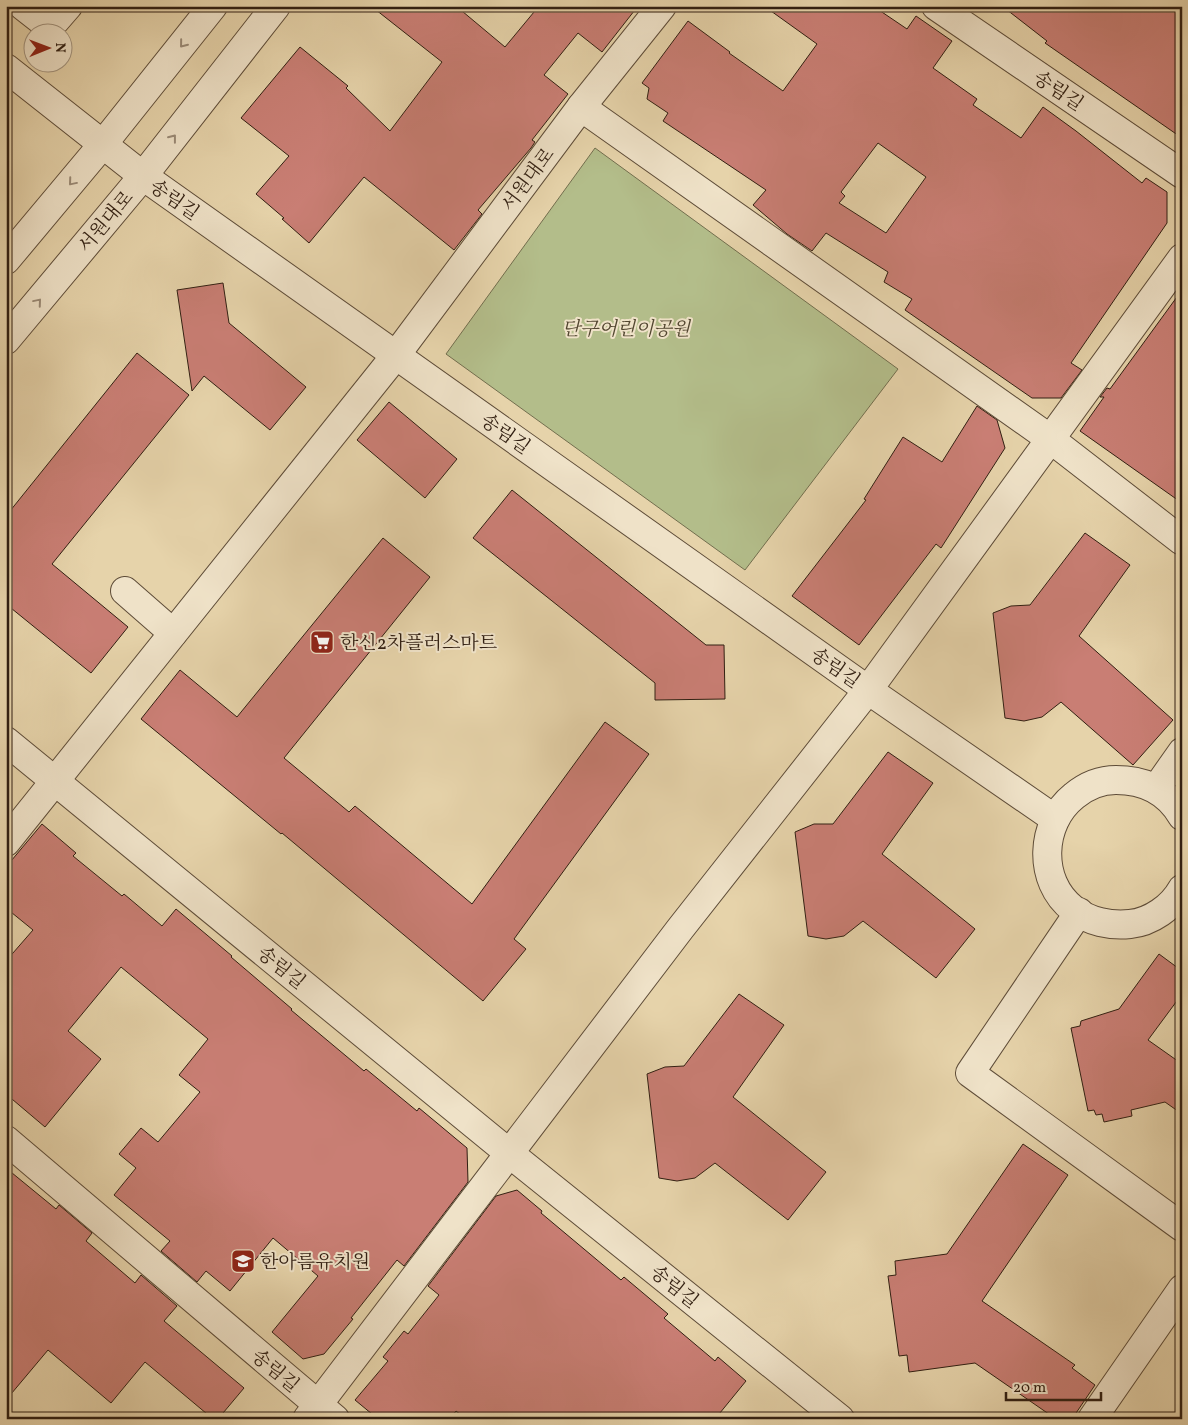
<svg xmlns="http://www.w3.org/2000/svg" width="1188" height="1425" font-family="Vollkorn,'Noto Serif KR',serif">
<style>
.green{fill:#b3bd8a;stroke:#726e4e}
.building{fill:#c97e74;stroke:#311f12;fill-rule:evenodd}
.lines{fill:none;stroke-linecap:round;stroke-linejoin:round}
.minor-casing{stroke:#5e4c38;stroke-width:30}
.minor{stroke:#efe2c8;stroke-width:28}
.oneway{stroke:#9a8a76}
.labels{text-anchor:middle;stroke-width:4;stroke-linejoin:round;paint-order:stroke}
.street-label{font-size:19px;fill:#311f12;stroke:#efe2c8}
.park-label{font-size:19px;font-style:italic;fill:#524630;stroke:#efe2c8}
.poi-label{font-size:19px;fill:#311f12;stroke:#efe2c8;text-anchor:start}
</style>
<rect width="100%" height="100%" fill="#e6d3aa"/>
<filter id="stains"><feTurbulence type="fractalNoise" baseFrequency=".004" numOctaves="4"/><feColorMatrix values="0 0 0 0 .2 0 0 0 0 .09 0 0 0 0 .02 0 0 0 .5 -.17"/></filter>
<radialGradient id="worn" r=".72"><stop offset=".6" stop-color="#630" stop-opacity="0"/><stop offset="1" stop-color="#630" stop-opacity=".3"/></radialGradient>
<path class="green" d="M 595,148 L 898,369 L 745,570 L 446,354 Z"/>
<g class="building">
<path d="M 371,6 L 456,6 L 505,47 L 539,6 L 638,6 L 602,52 L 578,33 L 544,75 L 568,94 L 532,140 L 535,142 L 531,148 L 478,210 L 482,214 L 454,250 L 364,177 L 309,243 L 282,219 L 284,218 L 256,194 L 289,156 L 241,118 L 300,47 L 348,86 L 346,88 L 390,131 L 442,62 Z"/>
<path d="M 764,6 L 873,6 L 907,29 L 916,16 L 952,41 L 933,68 L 977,99 L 973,105 L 1021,138 L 1043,107 L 1076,131 L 1142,183 L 1146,178 L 1167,192 L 1167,223 L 1071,363 L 1082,370 L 1061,398 L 1032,398 L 905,310 L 912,299 L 884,282 L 888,272 L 826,233 L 812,251 L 787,234 L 753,205 L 766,190 L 663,121 L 668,113 L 647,99 L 649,88 L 642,83 L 688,21 L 730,52 L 729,53 L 783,91 L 817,44 ZM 878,143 L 926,177 L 886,233 L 839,203 L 845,196 L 841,192 Z"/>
<path d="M 1002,6 L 1182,6 L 1182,138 L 1045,43 L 1047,41 Z"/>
<path d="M 223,283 L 229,323 L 306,387 L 270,430 L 204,376 L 192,391 L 177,290 Z"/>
<path d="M 1182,290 L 1182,503 L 1080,431 L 1104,397 L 1100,397 L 1107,388 L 1110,389 Z"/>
<path d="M 137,353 L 189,395 L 52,564 L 128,627 L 91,673 L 6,604 L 6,516 Z"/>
<path d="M 389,402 L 457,459 L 425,498 L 357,440 Z"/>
<path d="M 977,406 L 997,420 L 1005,448 L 941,548 L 936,544 L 859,645 L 792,596 L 866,500 L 864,499 L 903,437 L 942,462 Z"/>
<path d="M 512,490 L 706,645 L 724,645 L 725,699 L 655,700 L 655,683 L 473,538 Z"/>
<path d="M 1085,533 L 1130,565 L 1079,636 L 1173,720 L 1133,765 L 1061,702 L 1042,717 L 1024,721 L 1005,718 L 993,613 L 1011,606 L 1030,605 Z"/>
<path d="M 383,538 L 430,577 L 284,758 L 349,812 L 355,806 L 472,904 L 605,722 L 649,754 L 514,939 L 526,949 L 483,1001 L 282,833 L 281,834 L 141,719 L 180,670 L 237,717 Z"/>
<path d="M 888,752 L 933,783 L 882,854 L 975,929 L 936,978 L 863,921 L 844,936 L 826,939 L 808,936 L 795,832 L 814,824 L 833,824 Z"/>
<path d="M 42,824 L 76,853 L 73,856 L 122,896 L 124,894 L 162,926 L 176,909 L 232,956 L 231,957 L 292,1009 L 291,1010 L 364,1071 L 366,1069 L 417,1111 L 419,1108 L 467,1148 L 468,1182 L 404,1266 L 397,1260 L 351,1318 L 353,1319 L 324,1354 L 303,1359 L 272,1332 L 318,1276 L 273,1238 L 230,1291 L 206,1271 L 197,1282 L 161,1251 L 170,1241 L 114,1195 L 136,1168 L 119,1154 L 141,1128 L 158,1142 L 200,1092 L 179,1075 L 208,1039 L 121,967 L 68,1031 L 101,1059 L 45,1127 L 6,1094 L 6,961 L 33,930 L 6,908 L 6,867 Z"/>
<path d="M 1159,954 L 1182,971 L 1182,994 L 1148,1040 L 1182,1064 L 1182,1114 L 1165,1102 L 1131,1110 L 1132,1116 L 1104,1122 L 1102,1114 L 1096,1115 L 1094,1110 L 1088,1111 L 1071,1028 L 1080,1026 L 1081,1021 L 1119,1009 Z"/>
<path d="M 739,994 L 784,1025 L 733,1097 L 826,1172 L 788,1220 L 715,1163 L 695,1178 L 677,1181 L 659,1178 L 647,1074 L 665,1067 L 684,1066 Z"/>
<path d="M 1023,1144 L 1068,1175 L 982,1301 L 1075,1365 L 1072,1368 L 1095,1385 L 1072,1419 L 1056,1419 L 975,1363 L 909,1372 L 907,1355 L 899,1356 L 888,1276 L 896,1275 L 895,1261 L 947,1254 Z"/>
<path d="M 6,1168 L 56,1209 L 59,1205 L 92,1233 L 86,1241 L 135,1283 L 141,1275 L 177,1306 L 164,1321 L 244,1388 L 218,1419 L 213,1419 L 145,1362 L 111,1403 L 48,1350 L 6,1400 Z"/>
<path d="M 517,1190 L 542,1211 L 541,1213 L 621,1280 L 624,1277 L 668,1314 L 664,1318 L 715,1361 L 718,1357 L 746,1381 L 715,1419 L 466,1419 L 456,1411 L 450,1419 L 378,1419 L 355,1400 L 388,1361 L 383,1357 L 404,1331 L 408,1334 L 439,1295 L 428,1286 L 496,1196 Z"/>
</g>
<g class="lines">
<g class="minor-casing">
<g id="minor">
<path d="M 23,6 L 46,24 L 55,21 L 68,6"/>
<path d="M 936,6 L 1182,174"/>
<path d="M 6,68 L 143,176 L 868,690 L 1055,819"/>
<path d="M 581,107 L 1049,438 L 1182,541"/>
<path d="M 6,260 L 103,144 L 213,6"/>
<path d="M 6,340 L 143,176 L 276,6"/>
<path d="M 125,591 L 173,633"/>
<path d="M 6,741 L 509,1153 L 840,1419"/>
<path d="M 1156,789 L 1182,752"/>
<path d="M 1182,816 C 1167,790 1144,780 1116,780 C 1100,780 1086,786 1074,796 C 1040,823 1037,881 1073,909 C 1089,922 1111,926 1130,924 C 1151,922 1172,907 1182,889"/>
<path d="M 6,842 L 396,355 L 581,107 L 662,6"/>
<path d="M 1079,912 L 970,1073 L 1182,1227"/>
<path d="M 6,1140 L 335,1419"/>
<path d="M 307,1419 L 680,929 L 868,690 L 1182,258"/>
<path d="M 1092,1419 L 1182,1289"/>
</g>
</g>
<use href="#minor" class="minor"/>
</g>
<defs><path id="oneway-chevron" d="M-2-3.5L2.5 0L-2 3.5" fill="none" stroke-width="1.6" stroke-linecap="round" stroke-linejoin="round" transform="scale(1.25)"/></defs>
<g class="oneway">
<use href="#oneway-chevron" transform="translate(183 44) rotate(129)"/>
<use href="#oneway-chevron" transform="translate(173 138) rotate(-52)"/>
<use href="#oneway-chevron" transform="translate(72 182) rotate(130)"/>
<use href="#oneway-chevron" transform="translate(38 302) rotate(-50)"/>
</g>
<defs>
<g id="supermarket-square" transform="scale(1.25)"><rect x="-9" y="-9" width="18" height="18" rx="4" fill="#8f2418" stroke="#efe2c8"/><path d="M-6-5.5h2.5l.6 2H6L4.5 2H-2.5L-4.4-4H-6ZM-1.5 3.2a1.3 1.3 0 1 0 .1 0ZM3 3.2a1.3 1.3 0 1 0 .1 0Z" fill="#fff"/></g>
<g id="school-square" transform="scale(1.25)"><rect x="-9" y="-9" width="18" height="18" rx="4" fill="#8f2418" stroke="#efe2c8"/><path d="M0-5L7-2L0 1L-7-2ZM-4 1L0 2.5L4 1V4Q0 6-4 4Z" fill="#fff"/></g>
</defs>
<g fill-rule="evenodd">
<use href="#supermarket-square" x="322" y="642"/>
<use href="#school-square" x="243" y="1261"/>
</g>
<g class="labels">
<g class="street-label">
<text transform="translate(1059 90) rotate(34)" y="7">송림길</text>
<text transform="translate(527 179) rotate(-53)" y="7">서원대로</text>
<text transform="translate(175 199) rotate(35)" y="7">송림길</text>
<text transform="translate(105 221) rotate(-50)" y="7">서원대로</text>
<text transform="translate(506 433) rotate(35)" y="7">송림길</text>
<text transform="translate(836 667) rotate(35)" y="7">송림길</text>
<text transform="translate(282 967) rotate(39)" y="7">송림길</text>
<text transform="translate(675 1286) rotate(39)" y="7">송림길</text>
<text transform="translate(276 1370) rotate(40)" y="7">송림길</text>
</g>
<g class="park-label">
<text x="626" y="335">단구어린이공원</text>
</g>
<g class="poi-label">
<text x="340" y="649">한신2차플러스마트</text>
<text x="260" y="1268">한아름유치원</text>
</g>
</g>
<rect width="1188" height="1425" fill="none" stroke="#e6d3aa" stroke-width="25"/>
<rect x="8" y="8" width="1173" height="1410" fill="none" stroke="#311f12" stroke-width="2.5"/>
<rect x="12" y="12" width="1163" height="1400" fill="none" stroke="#311f12"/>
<g transform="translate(48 48) rotate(89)"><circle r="24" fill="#efe2c8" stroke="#a3947f"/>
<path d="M0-4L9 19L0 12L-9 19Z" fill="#8f2418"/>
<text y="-8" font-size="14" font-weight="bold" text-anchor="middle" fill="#311f12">N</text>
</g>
<path d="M1006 1392v8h95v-8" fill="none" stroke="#311f12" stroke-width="2.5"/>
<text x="1013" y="1392" font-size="15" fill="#311f12" stroke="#efe2c8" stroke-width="4" paint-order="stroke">20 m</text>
<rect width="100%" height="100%" filter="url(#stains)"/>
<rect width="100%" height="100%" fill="url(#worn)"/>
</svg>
